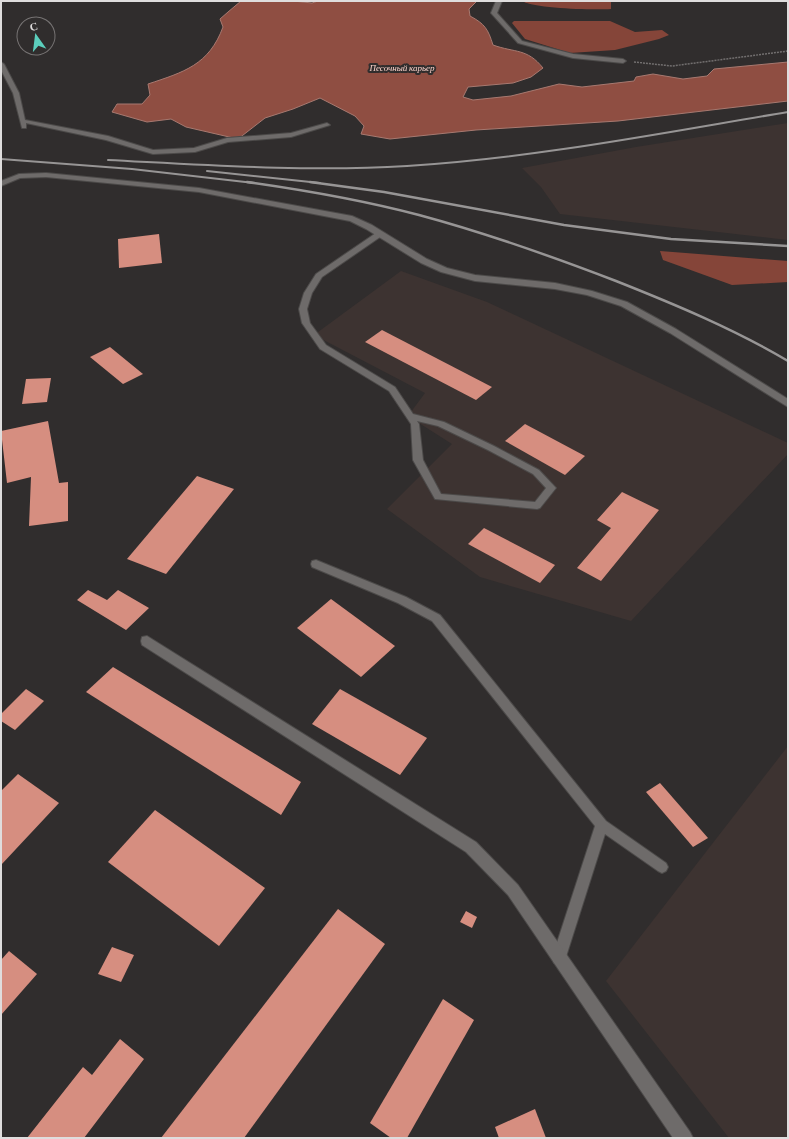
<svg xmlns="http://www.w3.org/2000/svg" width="789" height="1139" font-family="'Crimson Pro',serif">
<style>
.built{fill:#3d3331}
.forest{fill:#854539}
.water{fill:#8f4e42;stroke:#a77970}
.building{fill:#d68e80}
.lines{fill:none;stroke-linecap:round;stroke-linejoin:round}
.lane-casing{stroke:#4c4a49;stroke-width:2}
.street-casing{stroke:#4c4a49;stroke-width:2}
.secondary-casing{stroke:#4c4a49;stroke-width:2}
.path{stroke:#726f6f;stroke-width:1.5;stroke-dasharray:2 1;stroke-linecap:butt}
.lane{fill:#6e6b6a;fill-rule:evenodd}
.street{fill:#6e6b6a;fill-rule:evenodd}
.secondary{fill:#6e6b6a;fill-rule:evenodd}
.rail-far1{stroke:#979595;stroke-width:2}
.rail{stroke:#979595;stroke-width:2.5}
.labels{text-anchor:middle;stroke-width:4;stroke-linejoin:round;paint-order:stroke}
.far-water-label{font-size:9px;font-style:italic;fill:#fbd2ca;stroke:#302d2d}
</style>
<rect width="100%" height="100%" fill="#302d2d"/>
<g class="built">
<path d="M 788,123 L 788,240 L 560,214 L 541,187 L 522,168 L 636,147 Z"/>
<path d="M 401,271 L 487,302 L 788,443 L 788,454 L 631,621 L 480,577 L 387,509 L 452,444 L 408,416 L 425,393 L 314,335 Z"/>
<path d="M 788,746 L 788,1138 L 729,1138 L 606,981 Z"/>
</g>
<g class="forest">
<path d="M 522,1 L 611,1 L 611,9 C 593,10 537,9 522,1 Z"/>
<path d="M 514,21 L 610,21 L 635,32 L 662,30 L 669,35 L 659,39 L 615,50 L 570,53 L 525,39 L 512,23 Z"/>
<path d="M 660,251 L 788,261 L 788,282 L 732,285 L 663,260 Z"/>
</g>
<path class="water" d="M 241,1 L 293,1 L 312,3 L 318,1 L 477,1 L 469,9 L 470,16 C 485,24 488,29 493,45 C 515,53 527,48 543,68 L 531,77 L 513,83 L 468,87 L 463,97 L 473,100 L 511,96 L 559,84 L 582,87 L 634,81 L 636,77 L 653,74 L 683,79 L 707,76 L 714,69 L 788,62 L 788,101 L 618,121 L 476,130 L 390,139 L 361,134 L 364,126 L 355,116 L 320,98 L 293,109 L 265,118 L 238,139 L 186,127 L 171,119 L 147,122 L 112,112 L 117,104 L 142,104 L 150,95 L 148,84 C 184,72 209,65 223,27 L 220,19 L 228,12 Z"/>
<g class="building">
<path d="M 159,234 L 162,263 L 119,268 L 118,239 Z"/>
<path d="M 382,330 L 492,387 L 476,400 L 365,342 Z"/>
<path d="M 110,347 L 143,374 L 123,384 L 90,357 Z"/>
<path d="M 51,378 L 47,402 L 22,404 L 26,379 Z"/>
<path d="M 48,421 L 59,483 L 68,482 L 68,521 L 29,526 L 31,477 L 7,483 L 1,431 Z"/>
<path d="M 525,424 L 585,456 L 565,475 L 505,441 Z"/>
<path d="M 197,476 L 234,489 L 166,574 L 127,559 Z"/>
<path d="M 622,492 L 659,510 L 601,581 L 577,568 L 611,528 L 597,520 Z"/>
<path d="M 484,528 L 555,565 L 540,583 L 468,544 Z"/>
<path d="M 88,590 L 107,600 L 118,590 L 149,608 L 126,630 L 77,600 Z"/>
<path d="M 331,599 L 395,646 L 361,677 L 297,628 Z"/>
<path d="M 113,667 L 301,782 L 281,815 L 86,692 Z"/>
<path d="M 26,689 L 44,701 L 15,730 L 1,721 L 1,714 Z"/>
<path d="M 340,689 L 427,738 L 400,775 L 312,724 Z"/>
<path d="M 18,774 L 59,803 L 1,865 L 1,791 Z"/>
<path d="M 660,783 L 708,838 L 693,847 L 646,792 Z"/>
<path d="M 155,810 L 265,888 L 219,946 L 108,862 Z"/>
<path d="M 338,909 L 385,944 L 244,1138 L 161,1138 Z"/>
<path d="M 466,911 L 477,917 L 472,928 L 460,922 Z"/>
<path d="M 112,947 L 134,955 L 121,982 L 98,974 Z"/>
<path d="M 9,951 L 37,974 L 1,1015 L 1,960 Z"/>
<path d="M 443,999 L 474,1020 L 407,1138 L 391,1138 L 370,1123 Z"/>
<path d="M 120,1039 L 144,1059 L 84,1138 L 27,1138 L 83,1067 L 92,1075 Z"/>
<path d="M 535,1109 L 546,1138 L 499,1138 L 495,1127 Z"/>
</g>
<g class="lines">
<g class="lane-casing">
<g id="lane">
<path d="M 496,1 L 502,1 L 497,13 L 522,41 L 573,54 L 623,59 L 626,61 L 623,63 L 573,58 L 518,43 L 491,13 Z"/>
<path d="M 1,62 L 4,64 L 19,93 L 25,120 L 108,136 L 153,150 L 194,148 L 227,138 L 291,133 L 327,123 L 330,125 L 291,137 L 228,142 L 195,152 L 153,154 L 106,140 L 26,123 L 26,128 L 22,128 L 13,93 L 1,70 Z"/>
<path d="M 376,233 L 382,233 L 383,235 L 322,277 L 312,293 L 307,309 L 310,323 L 326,345 L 395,387 L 413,414 L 444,422 L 494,446 L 539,470 L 556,488 L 540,508 L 537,509 L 435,499 L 413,460 L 411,424 L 389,391 L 320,349 L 302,323 L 299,309 L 304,293 L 316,274 ZM 417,421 L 438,426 L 488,450 L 533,474 L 546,488 L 535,502 L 441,494 L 423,460 L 419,424 Z"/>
<path d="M 316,560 L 406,597 L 440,615 L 606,821 L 666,863 L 668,867 L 666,871 L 662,873 L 658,871 L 605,834 L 564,963 L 559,965 L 554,963 L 552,958 L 595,826 L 432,621 L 398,603 L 312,567 L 311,564 L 312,561 Z"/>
</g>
</g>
<g class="street-casing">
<path id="street" d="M 147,636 L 476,842 L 518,885 L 690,1132 L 693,1138 L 673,1138 L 508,895 L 466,852 L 142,645 L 141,641 L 142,637 Z"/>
</g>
<g class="secondary-casing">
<path id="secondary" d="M 46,173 L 199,188 L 352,216 L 372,225 L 427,259 L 447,268 L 475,275 L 555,283 L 592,291 L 627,302 L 676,329 L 788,399 L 788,407 L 670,333 L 621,306 L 587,295 L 555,289 L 475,281 L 441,272 L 421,263 L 366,229 L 350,221 L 199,192 L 46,177 L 20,178 L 1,186 L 1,181 L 19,174 Z"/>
</g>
<path class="path" d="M 634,62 L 672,66 L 788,51"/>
<use href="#lane" class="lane"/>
<use href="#street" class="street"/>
<use href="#secondary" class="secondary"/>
<g class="rail-far1">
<path d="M 1,159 L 132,169 L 254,183"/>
<path d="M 108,160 C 207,165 307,172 407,166 C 535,158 662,133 788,112"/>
<path d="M 207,171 L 320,183"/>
</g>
<g class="rail">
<path d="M 247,182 C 304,190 362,200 419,215 C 486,233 551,256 616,281 C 674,304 734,329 788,361"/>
<path d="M 310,182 L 384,192 L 564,225 L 671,239 L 788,246"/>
</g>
</g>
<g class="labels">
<g class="far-water-label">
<text x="402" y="71">Песочный карьер</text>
</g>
</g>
<rect width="789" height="1139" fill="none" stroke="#dfdddd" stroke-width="4"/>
<g transform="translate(36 36) rotate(346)"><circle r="19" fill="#302d2d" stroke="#767373"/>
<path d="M0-3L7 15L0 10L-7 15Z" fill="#5bcebc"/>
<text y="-6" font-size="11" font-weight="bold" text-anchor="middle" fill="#dfdddd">С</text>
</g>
</svg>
